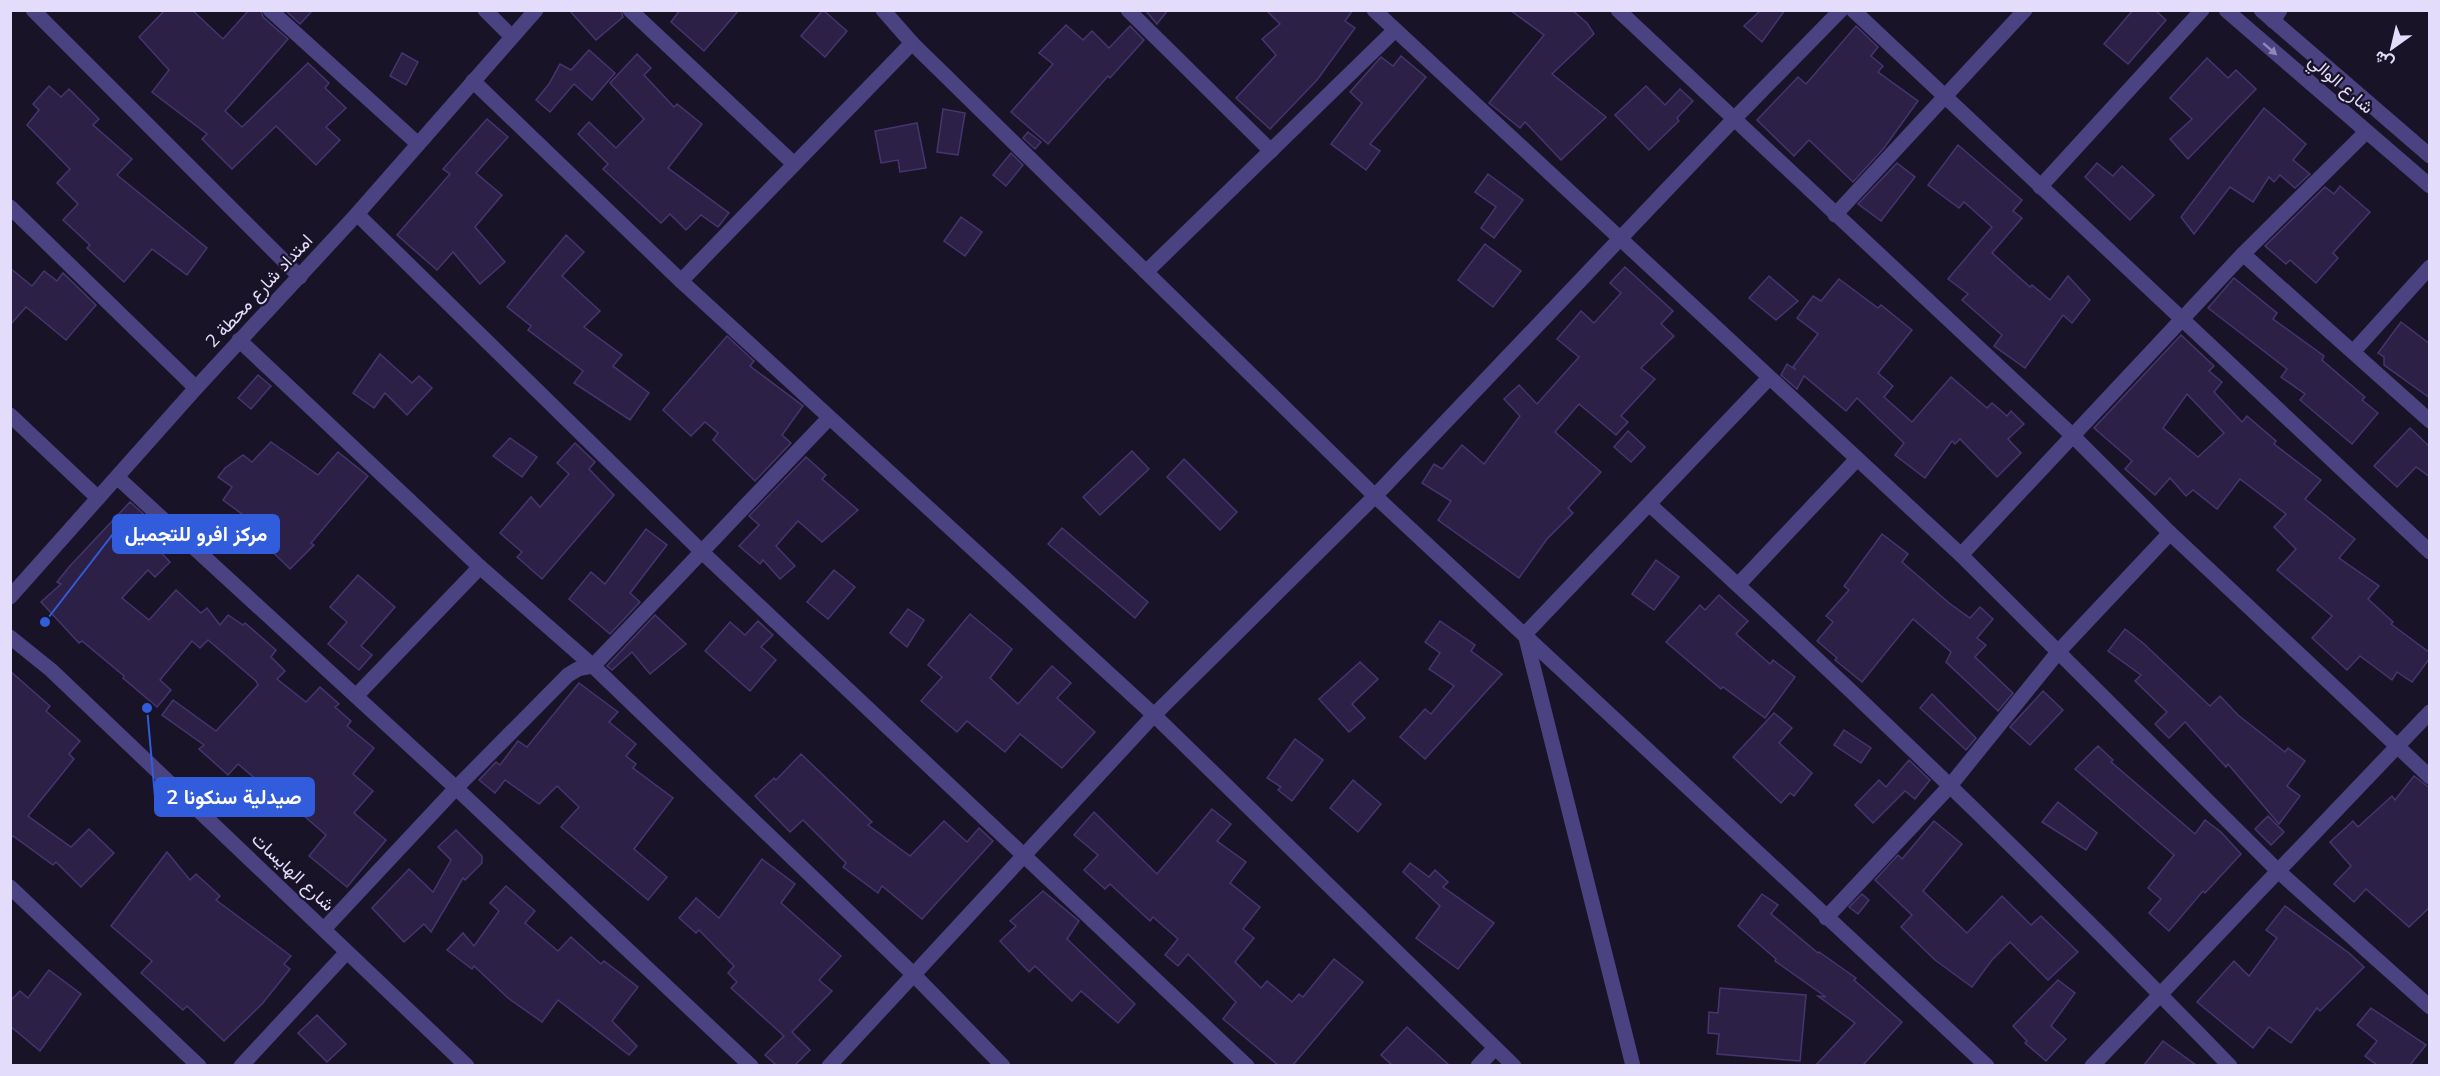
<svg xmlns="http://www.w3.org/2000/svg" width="2440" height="1076" font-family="Mulish,Vazirmatn,sans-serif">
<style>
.building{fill:#2c2046;stroke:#46356f;stroke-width:1.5;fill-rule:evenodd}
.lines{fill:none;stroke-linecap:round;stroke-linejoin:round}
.minor{stroke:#4b4281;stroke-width:15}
.tertiary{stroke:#4b4281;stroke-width:15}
.oneway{fill:#8f87b8}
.labels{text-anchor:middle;stroke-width:4.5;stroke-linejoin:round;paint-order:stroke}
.street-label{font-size:18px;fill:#e3dcfb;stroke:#181327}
.leader{fill:none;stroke:#315cdc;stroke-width:2}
.callout-dot{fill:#315cdc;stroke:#181327;stroke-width:2}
.callout{fill:#315cdc;stroke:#315cdc;stroke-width:2}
.callout-label{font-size:20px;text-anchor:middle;font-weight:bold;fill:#fff}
</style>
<rect width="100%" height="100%" fill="#181327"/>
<g class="building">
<path d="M 165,10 L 192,10 L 223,39 L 249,10 L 261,10 L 263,17 L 288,39 L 225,111 L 242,127 L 308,63 L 329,83 L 325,88 L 346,108 L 326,127 L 340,140 L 316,165 L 276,126 L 232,169 L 202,139 L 207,134 L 152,92 L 169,70 L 139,37 Z"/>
<path d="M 285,10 L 313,10 L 300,24 Z"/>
<path d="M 569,10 L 621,10 L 623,17 L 596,40 Z"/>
<path d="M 680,10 L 739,10 L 704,51 L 671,22 Z"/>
<path d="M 823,10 L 847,31 L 825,57 L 801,36 Z"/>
<path d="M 1145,10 L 1168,10 L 1157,24 Z"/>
<path d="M 1266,10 L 1353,10 L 1345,21 L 1355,28 L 1317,80 L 1270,129 L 1236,98 L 1276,55 L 1262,39 L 1280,24 Z"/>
<path d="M 1510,10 L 1572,10 L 1587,23 L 1594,34 L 1552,74 L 1606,117 L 1561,160 L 1525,122 L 1520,128 L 1489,103 L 1544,35 Z"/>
<path d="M 1761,10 L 1785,10 L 1762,42 L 1744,26 Z"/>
<path d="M 2133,10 L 2155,10 L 2166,20 L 2128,64 L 2104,44 Z"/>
<path d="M 1066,25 L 1083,40 L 1092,31 L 1109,48 L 1130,26 L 1144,40 L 1110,78 L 1108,76 L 1048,144 L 1011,112 L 1053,64 L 1039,53 Z"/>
<path d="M 1856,26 L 1878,47 L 1871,56 L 1883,66 L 1878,72 L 1918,101 L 1884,148 L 1853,182 L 1809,140 L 1794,156 L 1757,120 L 1798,77 L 1806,84 Z"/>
<path d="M 589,50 L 615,73 L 592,100 L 574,84 L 550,112 L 536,100 L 549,84 L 560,64 L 571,70 Z"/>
<path d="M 402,53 L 418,62 L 406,85 L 390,76 Z"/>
<path d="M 637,54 L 651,68 L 644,75 L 674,107 L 677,104 L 702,124 L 668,168 L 729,213 L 718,227 L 701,215 L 686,230 L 670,214 L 661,223 L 603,169 L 608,164 L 578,134 L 589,122 L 616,148 L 644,119 L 610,83 Z"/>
<path d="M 1401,56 L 1426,77 L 1370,144 L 1380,151 L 1366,170 L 1331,144 L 1362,103 L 1350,92 L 1381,57 L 1393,66 Z"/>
<path d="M 2207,58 L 2228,78 L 2236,70 L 2256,89 L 2188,159 L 2170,139 L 2192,119 L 2170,98 Z"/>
<path d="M 49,86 L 61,97 L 69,89 L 99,119 L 93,125 L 132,159 L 117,175 L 207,248 L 187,275 L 152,249 L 124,282 L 87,248 L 90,245 L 63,220 L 78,204 L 57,183 L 70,169 L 27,125 L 39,110 L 33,104 Z"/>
<path d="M 1646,86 L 1665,105 L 1680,89 L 1693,101 L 1677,118 L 1679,121 L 1649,150 L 1615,115 Z"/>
<path d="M 2264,108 L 2306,144 L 2293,160 L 2310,174 L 2295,188 L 2280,175 L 2274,182 L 2269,177 L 2253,202 L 2230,187 L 2194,234 L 2181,217 Z"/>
<path d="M 943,109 L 965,113 L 958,155 L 937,152 Z"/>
<path d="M 487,119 L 508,137 L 476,173 L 502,195 L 475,227 L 505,262 L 480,284 L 453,252 L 437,270 L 397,235 L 450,174 L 443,169 Z"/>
<path d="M 917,123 L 926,168 L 900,172 L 898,160 L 881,163 L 875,131 Z"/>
<path d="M 1028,132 L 1041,142 L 1035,149 L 1023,138 Z"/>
<path d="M 1958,145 L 2022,200 L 2013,211 L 2022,218 L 1992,253 L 2030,287 L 2032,285 L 2050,300 L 2068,276 L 2090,300 L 2072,323 L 2063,315 L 2025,368 L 1994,346 L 2002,335 L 1962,300 L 1968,294 L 1948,279 L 1992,227 L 1964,202 L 1959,208 L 1928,185 Z"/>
<path d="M 1011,153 L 1023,165 L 1006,186 L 993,175 Z"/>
<path d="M 1897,163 L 1915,177 L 1881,221 L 1858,204 Z"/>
<path d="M 2097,163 L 2113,176 L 2122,166 L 2154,195 L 2130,220 L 2085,177 Z"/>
<path d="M 1488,174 L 1523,200 L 1494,238 L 1481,228 L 1496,207 L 1475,192 Z"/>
<path d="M 2340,186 L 2370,212 L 2333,253 L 2338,258 L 2316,283 L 2290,260 L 2286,264 L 2265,246 L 2325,187 L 2334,194 Z"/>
<path d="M 961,217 L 982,232 L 965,256 L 944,241 Z"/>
<path d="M 566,235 L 584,252 L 562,276 L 600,311 L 584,327 L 622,355 L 613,366 L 649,393 L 630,420 L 574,383 L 583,371 L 528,330 L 531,326 L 507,307 Z"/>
<path d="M 1485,244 L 1521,271 L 1493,307 L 1458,280 Z"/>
<path d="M 1625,267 L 1673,311 L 1661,324 L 1674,336 L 1641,368 L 1655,379 L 1621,416 L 1628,422 L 1616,435 L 1579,404 L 1555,432 L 1601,472 L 1568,508 L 1573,513 L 1547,539 L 1519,578 L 1438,520 L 1451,501 L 1422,483 L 1434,464 L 1442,469 L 1462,445 L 1484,464 L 1520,416 L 1504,399 L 1519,385 L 1537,404 L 1579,357 L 1557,339 L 1581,311 L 1594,323 L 1621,293 L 1610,283 Z"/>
<path d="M 10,268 L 32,286 L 44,271 L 57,281 L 63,273 L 96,305 L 66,340 L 26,307 L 10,325 Z"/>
<path d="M 1769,276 L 1798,301 L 1776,320 L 1749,298 Z"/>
<path d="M 2234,278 L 2277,313 L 2273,319 L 2324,356 L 2322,360 L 2365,397 L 2362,400 L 2378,413 L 2352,444 L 2300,400 L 2305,394 L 2281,377 L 2287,369 L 2208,308 Z"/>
<path d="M 1839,279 L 1878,308 L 1881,305 L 1912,330 L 1878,373 L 1893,386 L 1884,397 L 1912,422 L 1951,377 L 1987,408 L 1992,403 L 2007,416 L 2011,411 L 2024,424 L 2008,439 L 2021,453 L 1997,477 L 1960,439 L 1955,444 L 1952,441 L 1925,478 L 1895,455 L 1904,443 L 1857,398 L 1846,411 L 1804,376 L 1797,389 L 1781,375 L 1787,364 L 1796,370 L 1793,367 L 1818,334 L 1797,318 L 1813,296 L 1821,301 Z"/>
<path d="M 2401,322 L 2430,344 L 2430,398 L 2384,365 L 2384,357 L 2378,353 Z"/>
<path d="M 2181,335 L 2214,366 L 2209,371 L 2222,382 L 2214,392 L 2242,422 L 2247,416 L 2276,441 L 2274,444 L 2321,480 L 2305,499 L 2355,539 L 2339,558 L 2379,586 L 2368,599 L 2393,622 L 2391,624 L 2430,653 L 2430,658 L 2412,682 L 2397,672 L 2392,680 L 2360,656 L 2347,670 L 2312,638 L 2332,616 L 2277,570 L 2296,549 L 2274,527 L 2286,514 L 2240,479 L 2217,509 L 2193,490 L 2186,496 L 2170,478 L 2155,495 L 2125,469 L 2132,461 L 2094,428 ZM 2187,394 L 2224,433 L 2198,457 L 2163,428 Z"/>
<path d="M 727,336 L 754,361 L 750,366 L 803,406 L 782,435 L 791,443 L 755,481 L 713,440 L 718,433 L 705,422 L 691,436 L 663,410 Z"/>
<path d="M 380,354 L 412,383 L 419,376 L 432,388 L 407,415 L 385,393 L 374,408 L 353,393 Z"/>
<path d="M 258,375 L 271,386 L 251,409 L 238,398 Z"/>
<path d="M 2410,428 L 2430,447 L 2430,477 L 2416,467 L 2397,487 L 2374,466 Z"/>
<path d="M 1628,431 L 1645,447 L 1631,462 L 1614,447 Z"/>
<path d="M 510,438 L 537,457 L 522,477 L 493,456 Z"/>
<path d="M 271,442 L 318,475 L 338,452 L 368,476 L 311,543 L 314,545 L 290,569 L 245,525 L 250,520 L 223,500 L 232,487 L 218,477 L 225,468 L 243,455 L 252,462 Z"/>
<path d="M 575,443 L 595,462 L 589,469 L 614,495 L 542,579 L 517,557 L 522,552 L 500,533 L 531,497 L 540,507 L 569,474 L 557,463 Z"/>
<path d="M 1132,451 L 1149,469 L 1100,515 L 1083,497 Z"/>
<path d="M 806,457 L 826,475 L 822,479 L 858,510 L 822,542 L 798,521 L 776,546 L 795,566 L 780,579 L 763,560 L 760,564 L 739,546 L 759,525 L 749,516 Z"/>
<path d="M 1184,459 L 1237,512 L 1220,530 L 1167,477 Z"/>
<path d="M 130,502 L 148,518 L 141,525 L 156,539 L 152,543 L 170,562 L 155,577 L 148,570 L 122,598 L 149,620 L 176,590 L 201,613 L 207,608 L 220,625 L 228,615 L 243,625 L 245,623 L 276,650 L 271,657 L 285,671 L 277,679 L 306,702 L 320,687 L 339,704 L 335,707 L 351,721 L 347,726 L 374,748 L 353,774 L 373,791 L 354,813 L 386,840 L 347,887 L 309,856 L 326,835 L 274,790 L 272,793 L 238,764 L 228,775 L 199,749 L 204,745 L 162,715 L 173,700 L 216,731 L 258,685 L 256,681 L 208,640 L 200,648 L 192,641 L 160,680 L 171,690 L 157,707 L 123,678 L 124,676 L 82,641 L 79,643 L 41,602 L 61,584 L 57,582 L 69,567 Z"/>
<path d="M 1062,528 L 1148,602 L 1135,618 L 1048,544 Z"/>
<path d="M 646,529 L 667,545 L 630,593 L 640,602 L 610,634 L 569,599 L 591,572 L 605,584 Z"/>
<path d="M 1882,534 L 1908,554 L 1902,562 L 1949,603 L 1970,618 L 1980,607 L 1993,619 L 1977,638 L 1986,645 L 1975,657 L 2013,693 L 1998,711 L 1946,662 L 1951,652 L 1913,619 L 1862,682 L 1835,660 L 1837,658 L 1817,641 L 1833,622 L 1826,616 L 1849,590 L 1844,586 Z"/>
<path d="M 1656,560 L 1679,577 L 1654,610 L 1632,594 Z"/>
<path d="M 834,570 L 855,587 L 828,619 L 807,602 Z"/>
<path d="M 358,575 L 395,607 L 361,646 L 372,655 L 359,670 L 328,644 L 347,622 L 330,607 Z"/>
<path d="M 1719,595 L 1748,621 L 1736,634 L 1770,664 L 1773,660 L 1795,677 L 1765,718 L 1723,687 L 1721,689 L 1666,642 L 1700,605 L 1705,610 Z"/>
<path d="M 908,609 L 924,620 L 907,647 L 890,633 Z"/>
<path d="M 970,614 L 1012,649 L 990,678 L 1018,704 L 1052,666 L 1071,683 L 1057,698 L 1095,732 L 1062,768 L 1020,734 L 1005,752 L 967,721 L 957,732 L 921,701 L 942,677 L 928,665 Z"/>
<path d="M 655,615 L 686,644 L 650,674 L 632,652 L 612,670 L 607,666 Z"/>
<path d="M 758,621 L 773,635 L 761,647 L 776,660 L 750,691 L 705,651 L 730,622 L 745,635 Z"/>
<path d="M 1440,621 L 1475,645 L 1471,651 L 1502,674 L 1425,759 L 1400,737 L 1425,709 L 1431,714 L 1454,686 L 1429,669 L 1440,653 L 1425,642 Z"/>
<path d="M 2125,629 L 2143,643 L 2210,706 L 2220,696 L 2238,715 L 2285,752 L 2288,748 L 2305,761 L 2287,786 L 2300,796 L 2279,824 L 2228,764 L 2226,767 L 2185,722 L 2169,738 L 2155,724 L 2167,712 L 2135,681 L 2141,675 L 2108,651 Z"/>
<path d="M 1360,662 L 1378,679 L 1352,704 L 1365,718 L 1349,732 L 1319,699 Z"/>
<path d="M 10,671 L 50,706 L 46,711 L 80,741 L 69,754 L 74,759 L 28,816 L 71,847 L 89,829 L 114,853 L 81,887 L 56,862 L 53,865 L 13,836 L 10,839 Z"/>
<path d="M 579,683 L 618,712 L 609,722 L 636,744 L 626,756 L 636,764 L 633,768 L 673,798 L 634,849 L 667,877 L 648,900 L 561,827 L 579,807 L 557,786 L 539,804 L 505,780 L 495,793 L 479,780 L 496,762 L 500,765 L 518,741 L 527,747 Z"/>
<path d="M 2043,691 L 2063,710 L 2030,745 L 2010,727 Z"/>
<path d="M 1932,694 L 1976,738 L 1966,750 L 1920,708 Z"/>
<path d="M 1774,713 L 1792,728 L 1779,743 L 1812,773 L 1794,796 L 1790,793 L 1781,803 L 1733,757 Z"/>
<path d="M 1844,730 L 1871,748 L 1861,763 L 1834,745 Z"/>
<path d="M 1295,739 L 1323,760 L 1292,801 L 1278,790 L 1281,787 L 1267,778 Z"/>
<path d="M 2098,746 L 2113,760 L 2111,762 L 2195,834 L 2205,820 L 2221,832 L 2241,854 L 2205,893 L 2203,891 L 2169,931 L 2149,913 L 2161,899 L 2148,888 L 2174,855 L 2075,769 Z"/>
<path d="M 801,754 L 872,822 L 868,825 L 910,856 L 944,821 L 967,842 L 979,828 L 993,841 L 922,919 L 882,886 L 878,893 L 843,867 L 846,863 L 803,820 L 790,832 L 755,796 L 774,778 L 776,780 Z"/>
<path d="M 1909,760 L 1930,780 L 1915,799 L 1905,791 L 1873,823 L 1855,805 L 1879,780 L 1886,787 Z"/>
<path d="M 2414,776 L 2430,788 L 2430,907 L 2409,927 L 2366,889 L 2354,902 L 2334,884 L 2351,866 L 2330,842 L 2353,821 L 2358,827 L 2392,796 L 2395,800 Z"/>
<path d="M 1353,780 L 1381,804 L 1358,832 L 1330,808 Z"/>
<path d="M 2058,802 L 2097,833 L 2086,850 L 2042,822 Z"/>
<path d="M 1212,809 L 1231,824 L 1217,841 L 1246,862 L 1230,883 L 1260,907 L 1243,929 L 1254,938 L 1235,962 L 1261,988 L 1267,981 L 1292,1002 L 1299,994 L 1303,997 L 1334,959 L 1363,982 L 1293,1065 L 1278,1065 L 1223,1019 L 1236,1002 L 1188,954 L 1178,966 L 1165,955 L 1178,939 L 1153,917 L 1150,921 L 1110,884 L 1105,889 L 1084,870 L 1098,855 L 1074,835 L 1094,812 L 1157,874 Z"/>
<path d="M 2268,816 L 2284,832 L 2271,845 L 2255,829 Z"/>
<path d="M 1934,821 L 1962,844 L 1923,891 L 1967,933 L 2002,896 L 2031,925 L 2041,916 L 2078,952 L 2048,980 L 2010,942 L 1992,960 L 1972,987 L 1935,960 L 1901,927 L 1912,915 L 1875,880 L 1898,855 L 1902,859 Z"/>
<path d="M 456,830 L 482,856 L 482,863 L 465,880 L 463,878 L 431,932 L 424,924 L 404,942 L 372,908 L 409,869 L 433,892 L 451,860 L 438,847 Z"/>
<path d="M 167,852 L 190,880 L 196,874 L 220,896 L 216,900 L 291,956 L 284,964 L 290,969 L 262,1004 L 224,1041 L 187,1006 L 183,1010 L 141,973 L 152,961 L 111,926 Z"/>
<path d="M 762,859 L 795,884 L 781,903 L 841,956 L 819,980 L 832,991 L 792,1032 L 810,1050 L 795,1065 L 776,1065 L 765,1055 L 784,1036 L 731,988 L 737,982 L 728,973 L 734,966 L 699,930 L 696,933 L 679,918 L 696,898 L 719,918 Z"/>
<path d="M 1410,863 L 1429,877 L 1435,870 L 1448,882 L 1443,887 L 1494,923 L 1458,969 L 1416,938 L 1440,906 L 1403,872 Z"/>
<path d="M 506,886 L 535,911 L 525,923 L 558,951 L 571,937 L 601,964 L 604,961 L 638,987 L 612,1021 L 637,1046 L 629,1055 L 558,1000 L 542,1022 L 508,998 L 474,966 L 472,969 L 447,950 L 463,933 L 474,946 L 499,911 L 490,903 Z"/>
<path d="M 1043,891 L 1079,921 L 1067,939 L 1135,1004 L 1118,1023 L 1081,991 L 1072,1001 L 1035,966 L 1029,972 L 1000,941 L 1016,926 L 1010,921 Z"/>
<path d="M 1762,894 L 1778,905 L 1771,914 L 1818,953 L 1819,952 L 1856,978 L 1854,980 L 1902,1022 L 1863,1065 L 1816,1065 L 1855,1023 L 1818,996 L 1826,997 L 1775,961 L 1776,959 L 1738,926 Z"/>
<path d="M 1862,894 L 1869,900 L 1858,914 L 1849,907 Z"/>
<path d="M 2285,906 L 2349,953 L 2364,967 L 2320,1011 L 2317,1008 L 2291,1043 L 2269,1027 L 2253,1048 L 2197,1002 L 2234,961 L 2249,976 L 2277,938 L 2266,930 Z"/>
<path d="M 49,970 L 81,994 L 40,1051 L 10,1026 L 10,1001 L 20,991 L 28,998 Z"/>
<path d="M 2058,980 L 2075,993 L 2051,1026 L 2066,1039 L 2046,1061 L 2025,1043 L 2027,1041 L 2013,1026 Z"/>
<path d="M 1720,988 L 1806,995 L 1800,1061 L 1717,1054 L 1719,1034 L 1708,1033 L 1709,1012 L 1718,1013 Z"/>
<path d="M 2371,1008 L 2426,1045 L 2410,1065 L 2377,1065 L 2365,1056 L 2377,1041 L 2357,1025 Z"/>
<path d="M 317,1015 L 346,1044 L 327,1062 L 298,1033 Z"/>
<path d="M 1407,1027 L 1449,1065 L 1392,1065 L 1381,1055 Z"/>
<path d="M 2163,1041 L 2196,1065 L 2144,1065 Z"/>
</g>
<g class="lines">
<g class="minor">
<path d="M 33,10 L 300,277"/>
<path d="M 270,10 L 417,143"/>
<path d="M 485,10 L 512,37"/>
<path d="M 630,10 L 794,164"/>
<path d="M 883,10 L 912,43 L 1375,496 L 1987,1066"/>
<path d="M 1128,10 L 1271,151"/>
<path d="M 1374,10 L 1961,555 L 2278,871 L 2430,1007"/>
<path d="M 1618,10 L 2072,435 L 2170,533 L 2430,777"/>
<path d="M 1853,10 L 2430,552"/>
<path d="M 2273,21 L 2280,10"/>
<path d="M 473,81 L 681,281 L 1154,715 L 1514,1066"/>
<path d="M 2040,187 L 2202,10"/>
<path d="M 10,207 L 196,388"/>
<path d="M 357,214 L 702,552 L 1247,1066"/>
<path d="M 1835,215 L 2025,10"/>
<path d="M 2243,254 L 2430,421"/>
<path d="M 1146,272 L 1395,30"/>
<path d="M 681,281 L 912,43"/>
<path d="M 239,340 L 480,567 L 593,666 L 913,974 L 1003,1066"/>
<path d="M 2353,352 L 2430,267"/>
<path d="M 10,415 L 98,498"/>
<path d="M 117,477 L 456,788 L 751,1066"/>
<path d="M 1650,505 C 1849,685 2043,873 2230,1066"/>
<path d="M 1961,555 L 2243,254 L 2366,132"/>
<path d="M 1738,585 L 1857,459"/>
<path d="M 356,696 L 480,567"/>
<path d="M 10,887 L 199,1066"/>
<path d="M 1826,918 L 1949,787 L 2059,651 L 2170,533"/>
<path d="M 325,928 L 456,788 L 568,675 L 578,669 L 593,666 L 829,418"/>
<path d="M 241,1066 L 346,953"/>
<path d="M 1478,1066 L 1495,1048"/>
<path d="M 1633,1066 L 1525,634 L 1769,378"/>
</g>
<g class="tertiary">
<path d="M 2226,10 L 2430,186"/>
<path d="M 2261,10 L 2430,156"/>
<path d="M 10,597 L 196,388 L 357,214 L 536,10"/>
<path d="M 10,637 L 51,670 L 467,1066"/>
<path d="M 829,1066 L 1154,715 L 1375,496 L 1734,119 L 1841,10"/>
<path d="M 2092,1066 L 2430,712"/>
</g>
</g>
<defs><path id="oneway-solid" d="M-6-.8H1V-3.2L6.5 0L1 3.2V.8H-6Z" transform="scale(1.5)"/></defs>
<use class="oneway" href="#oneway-solid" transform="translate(2270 49) rotate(41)"/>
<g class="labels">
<g class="street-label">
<text transform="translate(2341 84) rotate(41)" y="6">شارع الوالي</text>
<text transform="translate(259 291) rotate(-47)" y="6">امتداد شارع محطة 2</text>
<text transform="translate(293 872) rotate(43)" y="6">شارع الهايسات</text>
</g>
</g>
<path class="leader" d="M45 622L113 534M147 708L155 797"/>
<g class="callout-dot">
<circle cx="45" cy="622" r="6"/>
<circle cx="147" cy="708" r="6"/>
</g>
<g class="callout">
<rect x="113" y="515" width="166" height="38" rx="6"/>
<rect x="155" y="778" width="159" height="38" rx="6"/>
</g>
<g class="callout-label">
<text x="196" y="541">مركز افرو للتجميل</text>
<text x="234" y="804">صيدلية سنكونا 2</text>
</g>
<rect width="2440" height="1076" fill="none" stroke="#e3dcfb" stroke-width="24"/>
<g transform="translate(2392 48) rotate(214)" stroke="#181327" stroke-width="4.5" paint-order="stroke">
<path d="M0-4.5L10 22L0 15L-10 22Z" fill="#e3dcfb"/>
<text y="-9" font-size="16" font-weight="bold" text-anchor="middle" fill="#e3dcfb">ش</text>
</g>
</svg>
